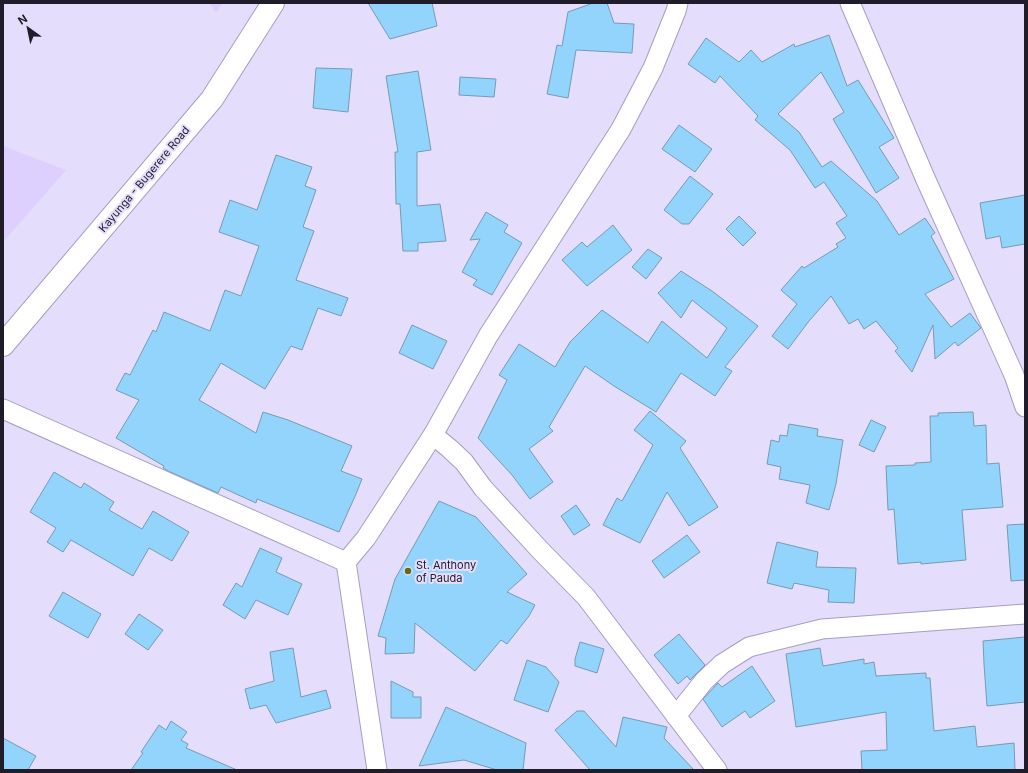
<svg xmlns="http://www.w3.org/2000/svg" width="1028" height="773" font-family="Inter,sans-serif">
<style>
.built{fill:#ddd0fe}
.building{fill:#93d4fd;stroke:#779bb3}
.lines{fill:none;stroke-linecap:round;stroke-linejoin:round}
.street-casing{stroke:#a79dc2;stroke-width:21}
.primary-casing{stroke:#a79dc2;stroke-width:24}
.street{stroke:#fff;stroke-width:19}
.primary{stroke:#fff;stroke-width:22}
.poi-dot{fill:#616d16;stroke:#e5ddfc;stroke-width:1.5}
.labels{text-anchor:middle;stroke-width:4;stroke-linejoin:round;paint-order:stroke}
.street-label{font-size:11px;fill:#201c2a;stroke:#e5ddfc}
.poi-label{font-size:11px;fill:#201c2a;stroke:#e5ddfc;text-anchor:start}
</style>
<rect width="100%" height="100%" fill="#e5ddfc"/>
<g class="built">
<path d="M 209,3 L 223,3 L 216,13 Z"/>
<path d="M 3,146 L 66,170 L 3,242 Z"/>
</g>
<g class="building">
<path d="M 368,3 L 432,3 L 437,26 L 390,39 Z"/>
<path d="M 593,3 L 607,3 L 614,23 L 634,24 L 632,53 L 576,50 L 568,98 L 547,94 L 557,45 L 562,46 L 568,12 Z"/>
<path d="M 829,35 L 847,86 L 858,80 L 894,138 L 879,147 L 899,178 L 876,193 L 833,119 L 844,112 L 821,72 L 778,114 L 799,132 L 822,167 L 831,161 L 877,201 L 899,235 L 925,218 L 935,233 L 931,236 L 954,279 L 925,294 L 951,327 L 970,313 L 981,328 L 958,346 L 955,342 L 935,359 L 933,325 L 912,372 L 895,351 L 898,348 L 876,321 L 864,329 L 858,319 L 849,324 L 831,296 L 809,321 L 788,349 L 772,336 L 797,304 L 781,290 L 802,266 L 804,268 L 838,247 L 836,244 L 846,238 L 836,223 L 847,216 L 824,182 L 815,188 L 790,150 L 755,120 L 758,116 L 720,76 L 715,83 L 688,64 L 706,38 L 739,62 L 751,50 L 762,62 L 794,44 L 795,47 Z"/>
<path d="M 316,68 L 352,69 L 348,112 L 313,108 Z"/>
<path d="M 418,71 L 431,150 L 417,152 L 417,206 L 440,204 L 446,241 L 418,243 L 418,251 L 403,251 L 400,204 L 396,204 L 395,152 L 398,152 L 386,76 Z"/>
<path d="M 460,77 L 496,79 L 494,97 L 459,95 Z"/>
<path d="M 679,125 L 712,149 L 695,172 L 662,149 Z"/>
<path d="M 276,155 L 312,167 L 305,186 L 316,190 L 303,227 L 314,231 L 296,280 L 348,298 L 341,316 L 318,308 L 302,350 L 291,346 L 265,389 L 221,363 L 199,400 L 256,433 L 263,412 L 288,420 L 352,446 L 341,471 L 362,479 L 356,494 L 339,532 L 257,499 L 256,503 L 221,487 L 218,493 L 168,471 L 163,468 L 164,466 L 116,438 L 139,400 L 116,390 L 125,373 L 130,375 L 153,330 L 156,332 L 164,312 L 210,331 L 225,290 L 241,296 L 259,246 L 219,232 L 230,200 L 257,210 Z"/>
<path d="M 690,176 L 713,194 L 689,224 L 682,224 L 664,210 Z"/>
<path d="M 1025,195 L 1025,244 L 1002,248 L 1000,236 L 986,239 L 980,203 Z"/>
<path d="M 486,212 L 508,225 L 504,232 L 522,243 L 492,295 L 473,285 L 477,280 L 462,272 L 480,239 L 470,240 Z"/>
<path d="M 739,216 L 756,233 L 743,246 L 726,229 Z"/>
<path d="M 613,225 L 632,250 L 587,286 L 562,260 L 582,242 L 587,247 Z"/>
<path d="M 648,249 L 662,258 L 646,279 L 632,267 Z"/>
<path d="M 681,271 L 712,291 L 758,326 L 725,367 L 732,371 L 715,396 L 681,373 L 656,412 L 614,386 L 585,366 L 549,427 L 553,431 L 529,449 L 553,482 L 530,499 L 512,475 L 478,438 L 507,380 L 499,375 L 519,344 L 555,367 L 570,342 L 602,310 L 648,343 L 662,321 L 707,358 L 727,328 L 692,300 L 681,318 L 658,293 Z"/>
<path d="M 412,325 L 447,341 L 433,369 L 399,353 Z"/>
<path d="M 650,411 L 686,441 L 680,448 L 718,507 L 689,526 L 667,492 L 640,543 L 603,525 L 617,498 L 622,501 L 653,445 L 634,430 Z"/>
<path d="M 973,412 L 974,426 L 986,425 L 987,464 L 999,463 L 1003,507 L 962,510 L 966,560 L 921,564 L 921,562 L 898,564 L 894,509 L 888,510 L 886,466 L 915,465 L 915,463 L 931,462 L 930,416 L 938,416 L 938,413 Z"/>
<path d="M 871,420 L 886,427 L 874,452 L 859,445 Z"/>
<path d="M 789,424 L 818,429 L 817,436 L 843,440 L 836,484 L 829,510 L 806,503 L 810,485 L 779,479 L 781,467 L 767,464 L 771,440 L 779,442 L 780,435 L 787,436 Z"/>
<path d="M 54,472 L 81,488 L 84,483 L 114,502 L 109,510 L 142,529 L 153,511 L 189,532 L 172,561 L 149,548 L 133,576 L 71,540 L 63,552 L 47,542 L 56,528 L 30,512 Z"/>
<path d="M 439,501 L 476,517 L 527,574 L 507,592 L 535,605 L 529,616 L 507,644 L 501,640 L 475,671 L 415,623 L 414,653 L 385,654 L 386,638 L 378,636 L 395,579 Z"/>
<path d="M 576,505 L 590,525 L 574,535 L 561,516 Z"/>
<path d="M 1025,524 L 1025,580 L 1011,581 L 1007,525 Z"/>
<path d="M 687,535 L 700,552 L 664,578 L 652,561 Z"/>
<path d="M 777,542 L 818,552 L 816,567 L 856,568 L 854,603 L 828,602 L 829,590 L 794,583 L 792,589 L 767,583 Z"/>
<path d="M 260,548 L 282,558 L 276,572 L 302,584 L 288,615 L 256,600 L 245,619 L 223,605 L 236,583 L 242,587 Z"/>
<path d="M 63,592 L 101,614 L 88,638 L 49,616 Z"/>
<path d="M 139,614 L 163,630 L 148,650 L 125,634 Z"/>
<path d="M 679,634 L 705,665 L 690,680 L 687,676 L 678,684 L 654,655 Z"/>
<path d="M 1025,637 L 1025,702 L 987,706 L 984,664 L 983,641 Z"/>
<path d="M 580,642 L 604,649 L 597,673 L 575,666 L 575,659 Z"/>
<path d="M 293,648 L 301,697 L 326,690 L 331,708 L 276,723 L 266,705 L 250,709 L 245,689 L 274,681 L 270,652 Z"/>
<path d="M 820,648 L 823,666 L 864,659 L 864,664 L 874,662 L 876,676 L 926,673 L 926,678 L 930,678 L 934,731 L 975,726 L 977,747 L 1014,743 L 1015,770 L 862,770 L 861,751 L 887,750 L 886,712 L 796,727 L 786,654 Z"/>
<path d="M 527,660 L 546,667 L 559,682 L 548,712 L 514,700 Z"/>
<path d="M 752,666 L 775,701 L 750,718 L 745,711 L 722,727 L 703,699 L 718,683 L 722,687 Z"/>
<path d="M 391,681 L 413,692 L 413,697 L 421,697 L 421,718 L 391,718 Z"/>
<path d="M 446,707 L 526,743 L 523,770 L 497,770 L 464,760 L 419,766 Z"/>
<path d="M 577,711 L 584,711 L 616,747 L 623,717 L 667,727 L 664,738 L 694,770 L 590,770 L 555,730 Z"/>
<path d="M 171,721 L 187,732 L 181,740 L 188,744 L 186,748 L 237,770 L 131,770 L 143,753 L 141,752 L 159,725 L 166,730 Z"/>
<path d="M 3,738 L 36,756 L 28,770 L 3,770 Z"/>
</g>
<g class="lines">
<g class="street-casing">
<g id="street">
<path d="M 850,3 L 926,180 L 1014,375 L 1025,407"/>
<path d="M 3,409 L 346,562"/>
<path d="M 433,435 L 449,448 L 464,462 L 483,488 L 540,550 L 586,597 L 717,770"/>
<path d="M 346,562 L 366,538 L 433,435 L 488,336 L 621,129 L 653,68 L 676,11 L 678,3"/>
<path d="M 346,562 L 377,770"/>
<path d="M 676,716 L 704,681 L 722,664 L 749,647 L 822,629 L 1025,614"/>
</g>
</g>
<g class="primary-casing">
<path id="primary" d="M 3,345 L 212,99 L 273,3"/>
</g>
<use href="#street" class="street"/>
<use href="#primary" class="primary"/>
</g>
<circle class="poi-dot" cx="408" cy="571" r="4"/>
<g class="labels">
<g class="street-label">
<text transform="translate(144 179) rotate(-50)" y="4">Kayunga - Bugerere Road</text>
</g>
<g class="poi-label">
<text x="416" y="569">St. Anthony<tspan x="416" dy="13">of Pauda</tspan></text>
</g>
</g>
<rect width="1028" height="773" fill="none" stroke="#201c2a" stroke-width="8"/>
<g transform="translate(28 28) rotate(327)" stroke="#e5ddfc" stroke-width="3" paint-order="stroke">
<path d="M0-3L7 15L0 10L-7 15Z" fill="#201c2a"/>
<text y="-6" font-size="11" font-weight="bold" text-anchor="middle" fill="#201c2a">N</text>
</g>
</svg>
